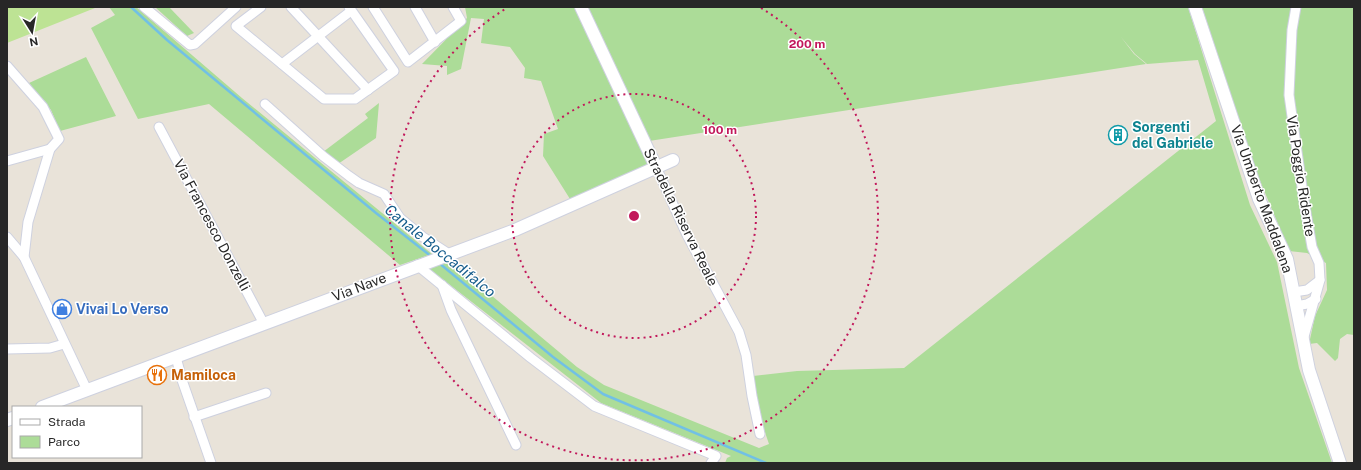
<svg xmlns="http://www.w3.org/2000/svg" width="1361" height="470" font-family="'Public Sans',sans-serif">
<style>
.green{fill:#acdc98}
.pitch{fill:#bde394}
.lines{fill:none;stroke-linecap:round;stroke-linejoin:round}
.stream{stroke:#71c0e5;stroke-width:2.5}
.minor-casing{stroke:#ced1df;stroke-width:11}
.tertiary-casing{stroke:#ced1df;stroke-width:14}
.minor{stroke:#fff;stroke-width:9}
.tertiary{stroke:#fff;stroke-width:12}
.ring{fill:none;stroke:#c2185b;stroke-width:2;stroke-dasharray:2 4}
.labels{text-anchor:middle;stroke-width:3;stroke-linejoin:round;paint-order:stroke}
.culture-label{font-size:14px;font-weight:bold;fill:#0d838f;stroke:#fff;text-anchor:start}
.street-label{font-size:14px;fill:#272727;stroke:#fff}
.shop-label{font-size:14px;font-weight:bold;fill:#366cbe;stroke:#fff;text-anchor:start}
.food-label{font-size:14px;font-weight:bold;fill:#c56008;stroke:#fff;text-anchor:start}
.water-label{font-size:15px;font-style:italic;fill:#165d8c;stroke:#fff}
.centre{fill:#c2185b;stroke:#fff;stroke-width:2}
.ring-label{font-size:12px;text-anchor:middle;font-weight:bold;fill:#c2185b;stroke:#fff;stroke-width:3;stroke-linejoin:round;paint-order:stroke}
</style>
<rect width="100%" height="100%" fill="#e9e3d9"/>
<g class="green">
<path d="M 109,7 L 136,7 L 242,98 L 432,254 L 400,265 L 209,104 L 138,119 L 91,28 L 115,15 Z"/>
<path d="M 155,7 L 169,7 L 194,33 L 187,36 Z"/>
<path d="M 465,7 L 576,7 L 649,164 L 570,199 L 543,156 L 544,134 L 558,129 L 541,81 L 524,78 L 525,68 L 510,47 L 481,43 L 484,19 L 471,18 L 461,69 L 447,75 L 447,66 L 422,64 L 467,18 Z"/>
<path d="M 586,7 L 1188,7 L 1250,205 L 1277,262 L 1299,368 L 1332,463 L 725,463 L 727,458 L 731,456 L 601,403 L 427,267 L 448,259 L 577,367 L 604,385 L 759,448 L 769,444 L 757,409 L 753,376 L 797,371 L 904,368 L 1216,121 L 1198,60 L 1147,64 L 1135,54 L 1121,37 L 1134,54 L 1146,64 L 649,141 Z"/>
<path d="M 1202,7 L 1354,7 L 1354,335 L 1347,334 L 1340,339 L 1338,358 L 1335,361 L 1317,343 L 1309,344 L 1315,316 L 1327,290 L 1326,263 L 1307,253 L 1289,251 L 1254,166 Z"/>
<path d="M 86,57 L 116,116 L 60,131 L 51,110 L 29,83 Z"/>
<path d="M 379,103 L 376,138 L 338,164 L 323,152 L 368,118 L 365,114 Z"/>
</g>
<path class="pitch" d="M 7,7 L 94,7 L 95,8 L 7,43 Z"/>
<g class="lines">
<g class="stream">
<path d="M 131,7 L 167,40 L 376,213 L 432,257"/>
<path d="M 439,263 L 553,357 L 603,394 L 766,463"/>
</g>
<g class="minor-casing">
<g id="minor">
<path d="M 144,7 L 190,45 L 195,44 L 236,7"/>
<path d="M 261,7 L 236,26 L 324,99 L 355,99 L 394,71 L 349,7"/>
<path d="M 291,7 L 368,90"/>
<path d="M 373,7 L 408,62 L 461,21 L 453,7"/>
<path d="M 415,7 L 435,42"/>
<path d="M 1296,7 L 1292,30 L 1289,95 L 1304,201 L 1312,247 L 1319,263 L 1320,280 L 1303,340"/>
<path d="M 282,64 L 351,11"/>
<path d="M 7,66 L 43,107 L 59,139 L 50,149 L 28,222 L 24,257 L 87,390"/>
<path d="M 265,104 L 323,156 L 349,176 L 359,183 L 384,194 L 400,218 L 423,237 L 449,254"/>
<path d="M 159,127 L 264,324"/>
<path d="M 7,161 L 50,149"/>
<path d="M 656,167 L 687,235 L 739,332 L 746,355 L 752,396 L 760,434"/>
<path d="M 7,237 L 24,257"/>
<path d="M 417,265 L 531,358 L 594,406 L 716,456 L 711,463"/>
<path d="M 442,285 L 451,310 L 516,445"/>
<path d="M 1294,292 L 1307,290 L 1320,280"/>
<path d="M 1296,306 L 1307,304 L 1316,299"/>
<path d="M 7,349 L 50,348 L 64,344"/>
<path d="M 176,357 L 182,380 L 211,463"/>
<path d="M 194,417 L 266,393"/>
</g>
</g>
<g class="tertiary-casing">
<g id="tertiary">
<path d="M 581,7 L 656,167"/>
<path d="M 1195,7 L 1259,199 L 1287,259 L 1309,370 L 1340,463"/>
<path d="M 42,407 L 515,230 L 673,160"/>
<path d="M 7,420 L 13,418"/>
</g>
</g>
<use href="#minor" class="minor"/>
<use href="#tertiary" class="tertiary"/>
</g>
<g class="ring">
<circle cx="634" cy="216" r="122"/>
<path d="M761 8A244 244 0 1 1 507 8"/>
</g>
<defs>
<g id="building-ring" transform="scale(1)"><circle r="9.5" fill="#fff" stroke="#0f9aa8" stroke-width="1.5"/><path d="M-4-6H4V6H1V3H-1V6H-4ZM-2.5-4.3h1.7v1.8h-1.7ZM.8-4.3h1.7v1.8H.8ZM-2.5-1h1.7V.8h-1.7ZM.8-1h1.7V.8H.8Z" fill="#0f9aa8"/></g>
<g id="shop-ring" transform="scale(1)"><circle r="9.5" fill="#fff" stroke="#3f7fe0" stroke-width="1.5"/><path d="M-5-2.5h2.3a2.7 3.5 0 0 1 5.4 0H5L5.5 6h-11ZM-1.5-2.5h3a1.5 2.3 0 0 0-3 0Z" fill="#3f7fe0"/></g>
<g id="restaurant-ring" transform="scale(1)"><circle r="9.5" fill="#fff" stroke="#e8710a" stroke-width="1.5"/><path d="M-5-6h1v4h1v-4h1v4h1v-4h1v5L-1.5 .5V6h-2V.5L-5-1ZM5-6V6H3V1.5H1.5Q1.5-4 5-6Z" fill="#e8710a"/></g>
</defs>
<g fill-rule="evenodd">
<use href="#building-ring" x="1118" y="135"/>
<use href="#shop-ring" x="62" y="309"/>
<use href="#restaurant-ring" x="157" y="375"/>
</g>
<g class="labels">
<g class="culture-label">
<text x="1132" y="132">Sorgenti<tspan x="1132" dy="16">del Gabriele</tspan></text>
</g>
<g class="street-label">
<text transform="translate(1301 176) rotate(81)" y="5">Via Poggio Ridente</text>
<text transform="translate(1262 199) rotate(70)" y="5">Via Umberto Maddalena</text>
<text transform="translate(681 217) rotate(64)" y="5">Stradella Riserva Reale</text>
<text transform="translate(212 225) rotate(62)" y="5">Via Francesco Donzelli</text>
<text transform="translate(359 287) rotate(-21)" y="5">Via Nave</text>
</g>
<g class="shop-label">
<text x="76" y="314">Vivai Lo Verso</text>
</g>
<g class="food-label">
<text x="171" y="380">Mamiloca</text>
</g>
<g class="water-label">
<text transform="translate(440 251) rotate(39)" y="5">Canale Boccadifalco</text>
</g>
</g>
<circle cx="634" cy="216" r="6" class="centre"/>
<g class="ring-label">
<text x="807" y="48">200 m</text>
<text x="720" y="134">100 m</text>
</g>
<rect width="1361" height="470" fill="none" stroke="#272727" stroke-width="16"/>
<rect x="12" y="406" width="130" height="52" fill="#ffffff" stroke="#a9a9a9"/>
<rect x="20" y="419" width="20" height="6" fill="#ffffff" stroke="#a9a9a9"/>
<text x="48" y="426" font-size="12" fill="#272727">Strada</text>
<rect x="20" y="436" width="20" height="12" fill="#acdc98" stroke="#a9a9a9"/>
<text x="48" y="446" font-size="12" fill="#272727">Parco</text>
<g transform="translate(32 32) rotate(169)" stroke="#ffffff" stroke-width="3" paint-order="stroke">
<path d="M0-3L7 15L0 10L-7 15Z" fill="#272727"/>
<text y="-6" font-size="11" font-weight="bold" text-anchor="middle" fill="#272727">N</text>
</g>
</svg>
